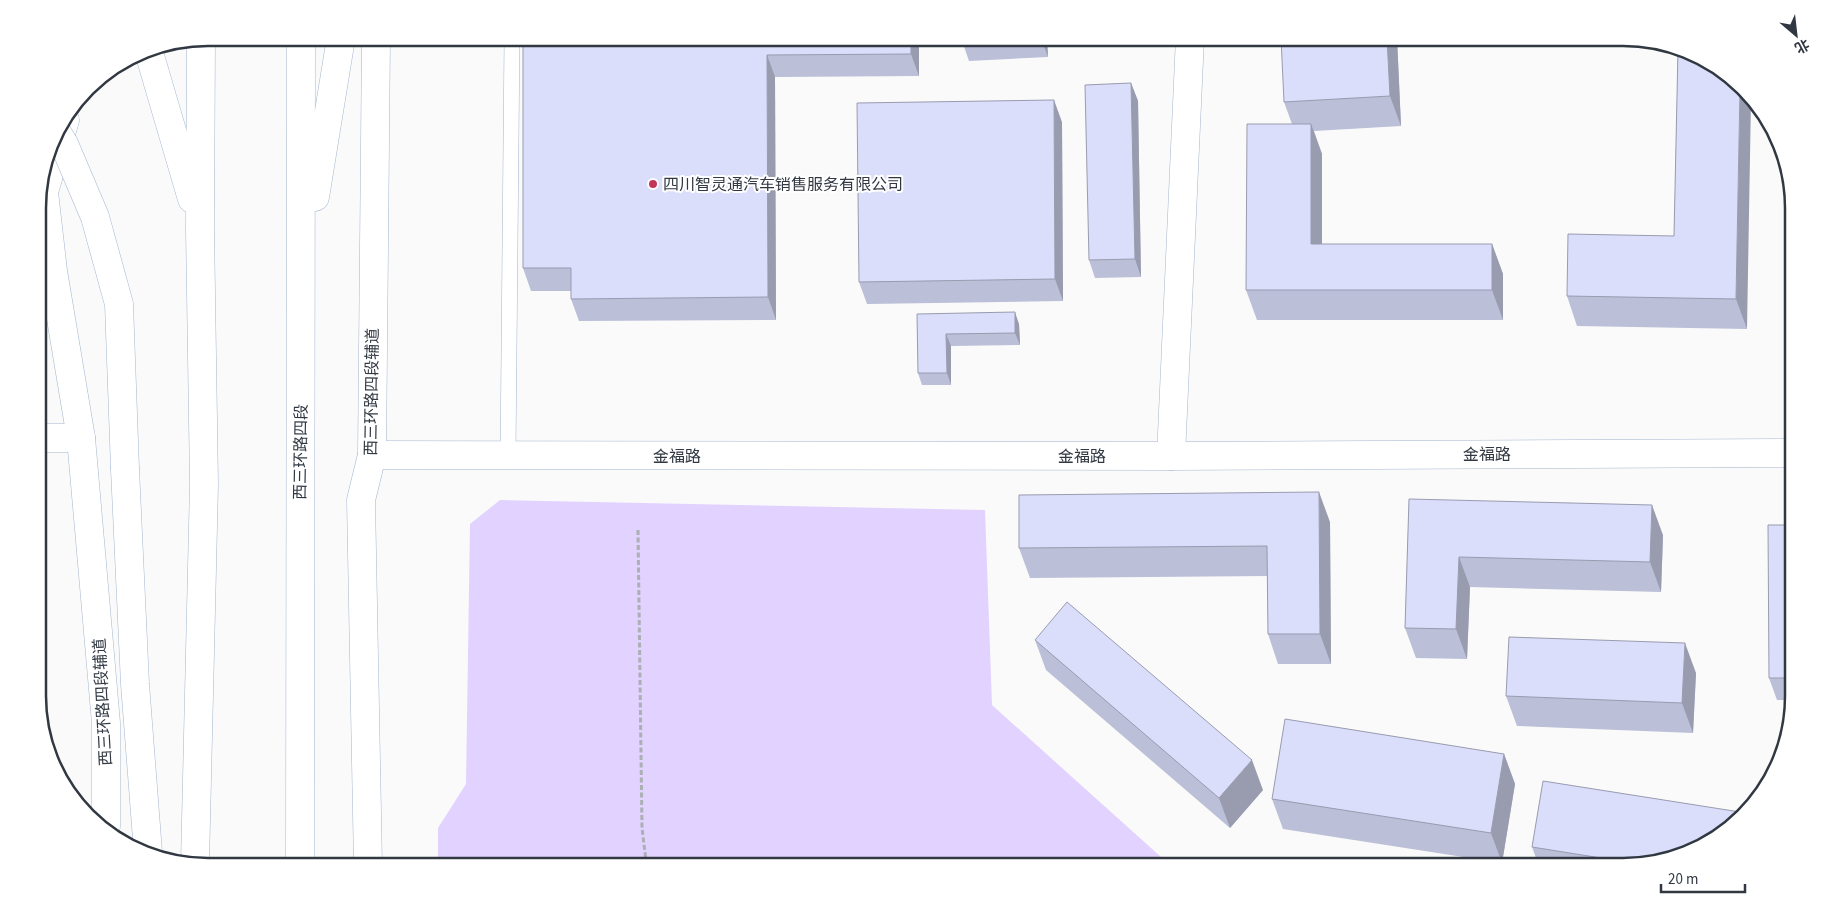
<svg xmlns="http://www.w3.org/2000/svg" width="1831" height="904" font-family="'Source Sans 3','Noto Sans SC',sans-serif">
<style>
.green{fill:#e2d2ff}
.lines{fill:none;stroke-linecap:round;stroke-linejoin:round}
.service-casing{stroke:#a3b6cf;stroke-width:16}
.minor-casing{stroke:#a3b6cf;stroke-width:29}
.tertiary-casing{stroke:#a3b6cf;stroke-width:29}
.secondary-casing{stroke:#a3b6cf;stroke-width:29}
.trunk-casing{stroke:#a3b6cf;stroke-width:29}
.path{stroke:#acafb3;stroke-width:3;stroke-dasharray:5 2.5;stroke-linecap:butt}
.service{stroke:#fff;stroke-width:15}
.minor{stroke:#fff;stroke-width:28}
.tertiary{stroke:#fff;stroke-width:28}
.secondary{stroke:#fff;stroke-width:28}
.trunk{stroke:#fff;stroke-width:28}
.trunk-bridge-casing{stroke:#a3b6cf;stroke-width:29;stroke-linecap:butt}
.trunk-bridge{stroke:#fff;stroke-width:28}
.wall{fill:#bbbfd7}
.shaded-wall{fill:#999baf}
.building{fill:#dadefa;stroke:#999baf}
.poi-dot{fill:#c4355c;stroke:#fff;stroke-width:2}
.labels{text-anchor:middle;stroke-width:4;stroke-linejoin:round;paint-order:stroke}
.poi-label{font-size:16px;fill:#313842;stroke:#fff;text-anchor:start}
.street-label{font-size:16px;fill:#313842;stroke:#fff}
.rim{fill:none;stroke:#313842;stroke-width:2.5}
</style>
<rect width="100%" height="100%" fill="#fafafa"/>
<path class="green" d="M 500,500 L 985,510 L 992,705 L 1171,866 L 438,866 L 438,828 L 466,784 L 470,524 Z"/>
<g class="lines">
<g class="service-casing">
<path id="service" d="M 508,456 L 512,38"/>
</g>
<g class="minor-casing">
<g id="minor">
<path d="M 38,438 L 81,438"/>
<path d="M 1171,456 L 1190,38"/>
</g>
</g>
<g class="tertiary-casing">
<path id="tertiary" d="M 372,455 L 1171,456 L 1793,453"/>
</g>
<g class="secondary-casing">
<g id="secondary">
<path d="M 65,120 L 44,192 L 53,271 L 81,438 L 106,723 L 106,826"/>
<path d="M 368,866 L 361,500 L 372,455 L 376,38"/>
</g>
</g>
<g class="trunk-casing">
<g id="trunk">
<path d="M 148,49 L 192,199"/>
<path d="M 315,197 L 341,38"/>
<path d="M 125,469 L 135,684 L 148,852"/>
<path d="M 195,863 L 204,484 L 200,229 L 201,39"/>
<path d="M 300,866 L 301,38"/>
</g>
</g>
<path class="path" d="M 638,530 L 642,828 L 646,861 L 651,866"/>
<use href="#service" class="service"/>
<use href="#minor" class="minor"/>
<use href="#tertiary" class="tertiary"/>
<use href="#secondary" class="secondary"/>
<use href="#trunk" class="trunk"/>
<g class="trunk-bridge-casing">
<path id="trunk-bridge" d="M 56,131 L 64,144 L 95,217 L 119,304 L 125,469"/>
</g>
<use href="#trunk-bridge" class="trunk-bridge"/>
</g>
<g class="wall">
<path d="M 523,38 L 919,38 L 919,76 L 775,77 L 776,320 L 579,321 L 571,299 L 571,291 L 531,291 L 523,268 Z"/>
<path d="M 961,38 L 1047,38 L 1048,57 L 969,61 Z"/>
<path d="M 1064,38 L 1128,38 L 1128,43 L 1067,45 Z"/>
<path d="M 1397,38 L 1401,126 L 1314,131 L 1322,154 L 1322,244 L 1492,244 L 1503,274 L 1503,320 L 1257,320 L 1246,290 L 1292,124 L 1284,102 Z"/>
<path d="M 1678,50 L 1747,329 L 1577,326 L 1567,296 L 1674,236 Z"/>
<path d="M 1131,83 L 1138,101 L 1141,277 L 1095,278 L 1089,260 Z"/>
<path d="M 1062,122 L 1063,301 L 867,304 L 859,282 Z"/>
<path d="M 917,314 L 1019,324 L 1020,345 L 951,346 L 951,385 L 922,385 L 918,373 Z"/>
<path d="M 1409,499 L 1663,535 L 1661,592 L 1470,587 L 1467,659 L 1416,658 L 1405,628 Z"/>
<path d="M 1330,522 L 1331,664 L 1278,664 L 1268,634 L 1267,576 L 1030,578 L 1019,548 Z"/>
<path d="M 1793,525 L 1794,696 L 1792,700 L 1777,700 L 1769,678 Z"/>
<path d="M 1035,640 L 1263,790 L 1230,828 L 1046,670 Z"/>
<path d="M 1696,673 L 1693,733 L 1517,726 L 1506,696 Z"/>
<path d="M 1504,754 L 1515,784 L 1502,863 L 1283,829 L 1272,799 Z"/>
<path d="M 1717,838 L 1633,866 L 1539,866 L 1532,847 Z"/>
</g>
<g class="shaded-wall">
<path d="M 911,38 L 919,38 L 919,76 L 911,54 Z"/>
<path d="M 1041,38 L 1047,38 L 1048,57 Z"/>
<path d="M 1387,38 L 1397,38 L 1401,126 L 1390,96 Z"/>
<path d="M 767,55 L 775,77 L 776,320 L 768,297 Z"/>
<path d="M 1131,83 L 1138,101 L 1141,277 L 1135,259 Z"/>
<path d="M 1740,90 L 1751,99 L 1747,329 L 1736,299 Z"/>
<path d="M 1054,100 L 1062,122 L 1063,301 L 1055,279 Z"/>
<path d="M 1311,124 L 1322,154 L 1322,274 L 1311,244 Z"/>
<path d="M 1492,244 L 1503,274 L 1503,320 L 1492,290 Z"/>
<path d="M 1015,312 L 1019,324 L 1020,345 L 1015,333 Z"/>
<path d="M 946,334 L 951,346 L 951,385 L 947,373 Z"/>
<path d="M 1319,492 L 1330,522 L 1331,664 L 1320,634 Z"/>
<path d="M 1652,505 L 1663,535 L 1661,592 L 1650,562 Z"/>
<path d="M 1459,557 L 1470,587 L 1467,659 L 1456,629 Z"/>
<path d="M 1685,643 L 1696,673 L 1693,733 L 1682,703 Z"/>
<path d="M 1504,754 L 1515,784 L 1502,863 L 1491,833 Z"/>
<path d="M 1252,760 L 1263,790 L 1230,828 L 1219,798 Z"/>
</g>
<g class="building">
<path d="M 523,38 L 911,38 L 911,54 L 767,55 L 768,297 L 571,299 L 571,268 L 523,268 Z"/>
<path d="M 1281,38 L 1387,38 L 1390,96 L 1284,102 Z"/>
<path d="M 1678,50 L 1698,55 L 1740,90 L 1736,299 L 1567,296 L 1568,234 L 1674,236 Z"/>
<path d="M 1131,83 L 1135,259 L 1089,260 L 1085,85 Z"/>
<path d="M 1054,100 L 1055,279 L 859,282 L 857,103 Z"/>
<path d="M 1247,124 L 1311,124 L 1311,244 L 1492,244 L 1492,290 L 1246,290 Z"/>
<path d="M 1015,312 L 1015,333 L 946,334 L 947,373 L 918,373 L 917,314 Z"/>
<path d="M 1319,492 L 1320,634 L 1268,634 L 1267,546 L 1019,548 L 1019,495 Z"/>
<path d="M 1409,499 L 1652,505 L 1650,562 L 1459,557 L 1456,629 L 1405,628 Z"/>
<path d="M 1768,525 L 1793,525 L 1793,678 L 1769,678 Z"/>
<path d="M 1067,602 L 1252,760 L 1219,798 L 1035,640 Z"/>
<path d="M 1509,637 L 1685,643 L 1682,703 L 1506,696 Z"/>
<path d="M 1285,719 L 1504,754 L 1491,833 L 1272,799 Z"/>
<path d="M 1543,781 L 1740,812 L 1717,838 L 1639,864 L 1532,847 Z"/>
</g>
<circle class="poi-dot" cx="653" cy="184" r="5"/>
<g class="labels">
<g class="poi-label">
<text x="663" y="190">四川智灵通汽车销售服务有限公司</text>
</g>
<g class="street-label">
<text transform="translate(371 392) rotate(-89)" y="6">西三环路四段辅道</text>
<text transform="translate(300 452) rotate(-89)" y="6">西三环路四段</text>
<text x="1487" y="460">金福路</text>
<text x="677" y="462">金福路</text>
<text x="1082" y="462">金福路</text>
<text transform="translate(102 702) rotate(-93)" y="6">西三环路四段辅道</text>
</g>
</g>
<path d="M0 0H1831V904H0ZM208 46H1623A162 162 0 0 1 1785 208V696A162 162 0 0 1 1623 858H208A162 162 0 0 1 46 696V208A162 162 0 0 1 208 46Z" fill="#fff" fill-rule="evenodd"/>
<path class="rim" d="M208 46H1623A162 162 0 0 1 1785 208V696A162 162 0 0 1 1623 858H208A162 162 0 0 1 46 696V208A162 162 0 0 1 208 46Z"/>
<g transform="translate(1796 35) rotate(152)" stroke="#ffffff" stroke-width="4" paint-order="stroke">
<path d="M0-4L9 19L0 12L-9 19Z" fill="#313842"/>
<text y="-8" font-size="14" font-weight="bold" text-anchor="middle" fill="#313842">北</text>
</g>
<path d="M1661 884v8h84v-8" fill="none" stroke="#313842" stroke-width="2.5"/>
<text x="1668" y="884" font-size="15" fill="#313842" stroke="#ffffff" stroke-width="4" paint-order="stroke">20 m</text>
</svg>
